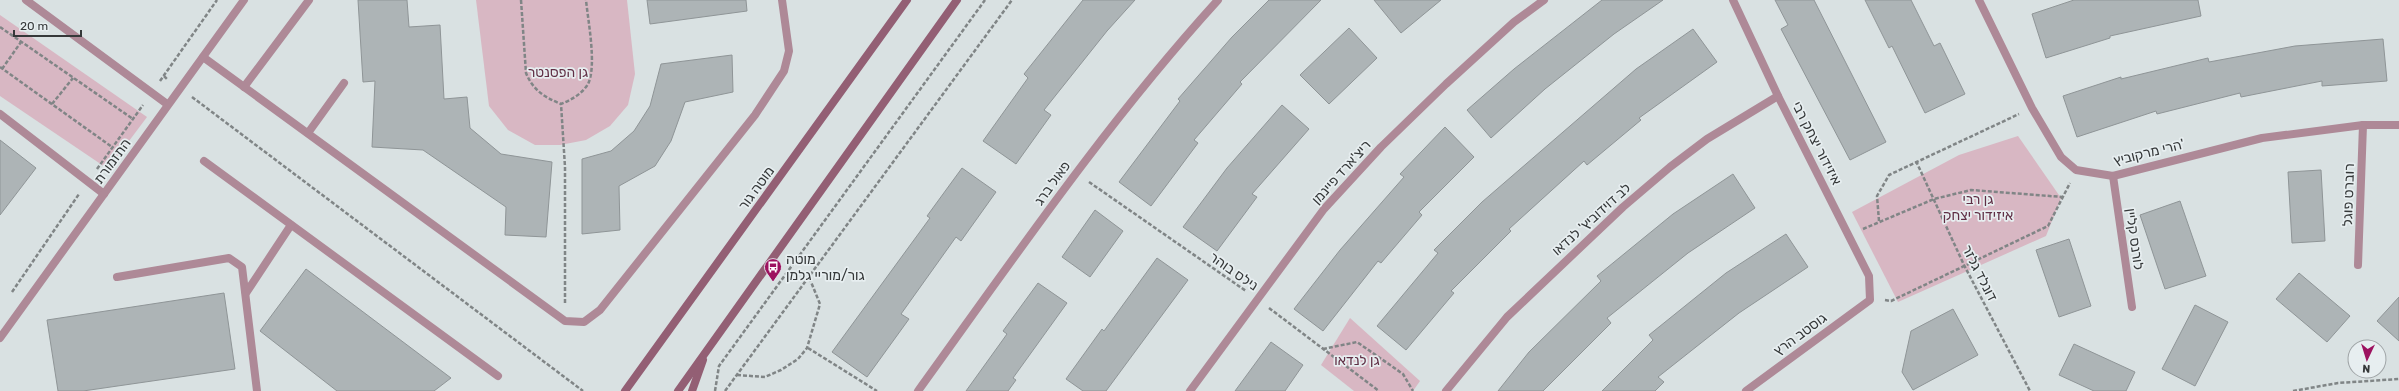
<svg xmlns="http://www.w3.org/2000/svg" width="2399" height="391" font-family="Rubik,'Noto Sans Hebrew',sans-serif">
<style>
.green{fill:#d8b7c3}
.building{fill:#adb4b6;stroke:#8f9597}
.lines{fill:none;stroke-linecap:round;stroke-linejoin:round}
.path{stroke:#808586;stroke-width:2.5;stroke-dasharray:4 2;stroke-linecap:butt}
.service{stroke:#ae8997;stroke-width:8}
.minor{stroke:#ae8997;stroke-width:8}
.tertiary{stroke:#ae8997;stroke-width:8}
.secondary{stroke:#935f74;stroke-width:8}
.labels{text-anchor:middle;stroke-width:3.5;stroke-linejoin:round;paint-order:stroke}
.park-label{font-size:14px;fill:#602f45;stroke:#e7eef0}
.street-label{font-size:14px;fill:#353839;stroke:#e7eef0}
.poi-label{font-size:14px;fill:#353839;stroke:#e7eef0;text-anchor:start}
</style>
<rect width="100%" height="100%" fill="#d9e1e2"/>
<g class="green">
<path d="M 476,0 L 627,0 L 635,74 L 628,105 L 610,126 L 586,140 L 560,145 L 535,145 L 508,130 L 489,106 Z"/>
<path d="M 0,15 L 147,117 L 108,169 L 0,96 Z"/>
<path d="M 2018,136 L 2061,198 L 2046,236 L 1898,302 L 1852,212 L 1959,155 Z"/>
<path d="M 1350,318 L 1420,381 L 1413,391 L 1354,391 L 1321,365 Z"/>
</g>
<g class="building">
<path d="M 358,0 L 407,0 L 409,27 L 440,25 L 444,99 L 467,97 L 470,128 L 501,154 L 552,162 L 546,237 L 505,235 L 506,207 L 423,150 L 372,147 L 375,81 L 363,82 Z"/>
<path d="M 647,0 L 746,0 L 747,11 L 650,24 Z"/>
<path d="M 1083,0 L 1135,0 L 1107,31 L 1044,110 L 1051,115 L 1016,164 L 983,141 L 1028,78 L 1024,74 Z"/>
<path d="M 1269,0 L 1321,0 L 1240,82 L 1242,84 L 1194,140 L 1198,143 L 1151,206 L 1119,182 L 1180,101 L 1178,99 L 1232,37 Z"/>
<path d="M 1374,0 L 1441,0 L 1401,33 Z"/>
<path d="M 1602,0 L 1663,0 L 1614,34 L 1545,89 L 1491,138 L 1467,110 L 1514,69 Z"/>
<path d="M 1775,0 L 1814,0 L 1886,142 L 1850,160 L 1781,29 L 1788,25 Z"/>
<path d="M 1865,0 L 1911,0 L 1934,46 L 1940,43 L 1965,94 L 1925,113 L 1892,46 L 1889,48 Z"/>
<path d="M 2074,0 L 2198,0 L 2201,16 L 2110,36 L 2110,38 L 2046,58 L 2032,14 Z"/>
<path d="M 1349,28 L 1377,58 L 1329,104 L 1300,75 Z"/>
<path d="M 1693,29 L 1717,62 L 1639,118 L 1641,120 L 1587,165 L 1584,161 L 1509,229 L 1511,231 L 1451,291 L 1454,293 L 1406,350 L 1377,326 L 1438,253 L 1434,250 L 1482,202 L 1636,69 Z"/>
<path d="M 2383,39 L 2387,81 L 2322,86 L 2322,81 L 2241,97 L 2240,93 L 2157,114 L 2156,111 L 2077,137 L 2063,96 L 2121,77 L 2121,79 L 2208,58 L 2209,62 L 2295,46 Z"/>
<path d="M 732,55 L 733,92 L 685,102 L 671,141 L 655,166 L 619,186 L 620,230 L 582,234 L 582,159 L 611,151 L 634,131 L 650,106 L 661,64 Z"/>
<path d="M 1282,105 L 1309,129 L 1252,194 L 1257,197 L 1217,251 L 1183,227 L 1227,168 Z"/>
<path d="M 1445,127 L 1474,157 L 1419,212 L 1422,215 L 1381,263 L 1378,261 L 1323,331 L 1294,309 L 1340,250 L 1404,177 L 1400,174 Z"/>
<path d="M 0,140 L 36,168 L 0,215 Z"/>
<path d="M 962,168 L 996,192 L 961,241 L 956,237 L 901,314 L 909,319 L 867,377 L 832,352 L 930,218 L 927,216 Z"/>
<path d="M 2321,170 L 2325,241 L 2292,243 L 2288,172 Z"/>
<path d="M 1733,174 L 1755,208 L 1688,253 L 1607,318 L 1611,323 L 1543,391 L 1498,391 L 1529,352 L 1601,281 L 1597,276 L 1673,214 Z"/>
<path d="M 2180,201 L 2206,276 L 2165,289 L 2140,215 Z"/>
<path d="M 1095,210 L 1123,231 L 1090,277 L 1062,257 Z"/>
<path d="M 1786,234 L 1808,267 L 1739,313 L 1658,377 L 1664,382 L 1655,391 L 1602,391 L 1653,340 L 1649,335 L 1726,273 Z"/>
<path d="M 2069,239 L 2091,306 L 2059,317 L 2036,250 Z"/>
<path d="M 1157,258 L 1188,280 L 1106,391 L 1083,391 L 1066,379 L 1102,329 L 1104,331 Z"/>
<path d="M 306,269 L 451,378 L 434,391 L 337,391 L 260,331 Z"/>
<path d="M 2299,273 L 2350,316 L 2327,342 L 2276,299 Z"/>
<path d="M 1038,283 L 1067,303 L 1013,378 L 1016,380 L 1008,391 L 966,391 L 1007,334 L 1003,331 Z"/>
<path d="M 224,293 L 235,369 L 83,391 L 58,391 L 47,320 Z"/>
<path d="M 2399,297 L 2399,341 L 2377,321 Z"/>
<path d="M 2195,305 L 2228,322 L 2195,386 L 2162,369 Z"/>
<path d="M 1953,309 L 1978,355 L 1913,390 L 1902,372 L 1911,331 Z"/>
<path d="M 1271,342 L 1303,365 L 1285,391 L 1235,391 Z"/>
<path d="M 2074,344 L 2135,372 L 2126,391 L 2094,391 L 2059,375 Z"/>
</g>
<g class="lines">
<g class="path">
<path d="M 521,0 L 526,73 C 533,90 544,97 561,104"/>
<path d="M 0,27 L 133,119"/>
<path d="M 0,67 L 112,147"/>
<path d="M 2,69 L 21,42"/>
<path d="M 164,76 L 168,80"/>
<path d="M 160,81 L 217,0"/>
<path d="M 192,97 L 583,391"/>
<path d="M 52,104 L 73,78"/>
<path d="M 1916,161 L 1964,265 L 2030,391"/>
<path d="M 97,169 L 143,105"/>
<path d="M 1089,182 L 1246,291"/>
<path d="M 1879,221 L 1877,196 L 1889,175 L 2019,114"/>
<path d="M 1863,229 L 1934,199 L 1971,190 L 2063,197"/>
<path d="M 12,292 L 79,194"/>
<path d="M 1885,300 L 1891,301 L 2048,226 L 2070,183"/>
<path d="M 565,303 L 565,167 L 561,104 C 571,100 582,94 588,84 C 597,66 588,21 586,0"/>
<path d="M 1269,308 L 1379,391"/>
<path d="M 808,348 L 877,391"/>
<path d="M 1323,349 L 1357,342 L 1403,374 L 1413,391"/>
<path d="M 737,375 L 765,377 L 781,370 L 798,359 L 807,348 L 820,304 L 809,277"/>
<path d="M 715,391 L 719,366 L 985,0"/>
<path d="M 725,391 L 1012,0"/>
<path d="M 2293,391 L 2338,383 L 2399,379"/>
</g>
<g class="service">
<path d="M 26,0 L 167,104"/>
<path d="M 203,57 L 565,321 L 584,322 L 600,310 L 755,115 L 784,71 L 789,51 L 782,0"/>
<path d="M 244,87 L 309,0"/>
<path d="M 0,114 L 104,194"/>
<path d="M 308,133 L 344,83"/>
<path d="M 204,161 L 498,376"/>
<path d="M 117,277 L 229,258 L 242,267 L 257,391"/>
<path d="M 246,293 L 291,225"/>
</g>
<g class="minor">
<path d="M 1733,0 L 1778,96 L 1869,276 L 1870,300 L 1746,391"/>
<path d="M 1979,0 L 2032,108 L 2061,157 L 2076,170 L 2113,176 L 2262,138 L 2363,125 L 2399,125"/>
<path d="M 2113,176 L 2132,307"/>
<path d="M 2358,265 L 2363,125"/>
<path d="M 918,391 C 1014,258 1107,122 1218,0"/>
<path d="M 1190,391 L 1324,209 L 1381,147 L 1446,84 L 1514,22 L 1544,0"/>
<path d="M 1446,391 L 1507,317 L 1623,207 L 1670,167 L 1707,139 L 1778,96"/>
</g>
<path class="tertiary" d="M 0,338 L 244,0"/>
<g class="secondary">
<path d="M 625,391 L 907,0"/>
<path d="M 678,391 L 957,0"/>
<path d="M 692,391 L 703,360"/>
</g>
</g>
<defs>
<g id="bus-pin" transform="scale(0.9)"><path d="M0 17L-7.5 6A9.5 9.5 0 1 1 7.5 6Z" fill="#9d1260" stroke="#e7eef0"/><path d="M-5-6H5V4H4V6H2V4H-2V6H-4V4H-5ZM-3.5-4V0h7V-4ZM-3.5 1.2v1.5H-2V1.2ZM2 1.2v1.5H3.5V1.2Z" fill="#fff"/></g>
</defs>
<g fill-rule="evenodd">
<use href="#bus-pin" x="773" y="267"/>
</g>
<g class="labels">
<g class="park-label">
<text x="558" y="77">גן הפסנטר</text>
<text x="1978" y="204">גן רבי<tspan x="1978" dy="16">איזידור יצחק</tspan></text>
<text x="1357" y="365">גן לנדאו</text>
</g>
<g class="street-label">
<text transform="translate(1817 143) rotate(63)" y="5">איזידור יצחק רבי</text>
<text transform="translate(2149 152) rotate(-14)" y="5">הרי מרקוביץ'</text>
<text transform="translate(112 161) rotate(-54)" y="5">התזמורת</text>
<text transform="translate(1341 172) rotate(-48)" y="5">ריצ'ארד פיינמן</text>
<text transform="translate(1052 183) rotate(-54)" y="5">פאול ברג</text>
<text transform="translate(756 188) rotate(-54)" y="5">מוטה גור</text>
<text transform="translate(2348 195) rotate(-88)" y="5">רוברט פוגל</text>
<text transform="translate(1591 219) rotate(-42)" y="5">לב דוידוביץ' לנדאו</text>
<text transform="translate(2135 239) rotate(82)" y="5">לורנס קליין</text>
<text transform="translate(1234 271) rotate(35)" y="5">נילס בוהר</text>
<text transform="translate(1980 273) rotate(63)" y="5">דונלד גלזר</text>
<text transform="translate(1800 334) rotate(-36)" y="5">גוסטב הרץ</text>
</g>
<g class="poi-label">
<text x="786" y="264">מוטה<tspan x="786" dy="16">גור/מוריי גלמן</tspan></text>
</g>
</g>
<g transform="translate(2367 359) rotate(184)"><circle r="19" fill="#e7eef0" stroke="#a0a5a7"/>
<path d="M0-3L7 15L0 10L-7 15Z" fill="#9d1260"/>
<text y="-6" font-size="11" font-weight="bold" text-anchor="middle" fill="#353839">N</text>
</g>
<path d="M14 30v6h67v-6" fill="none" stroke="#353839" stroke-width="2"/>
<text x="20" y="30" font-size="12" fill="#353839" stroke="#e7eef0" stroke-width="3" paint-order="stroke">20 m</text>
</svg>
